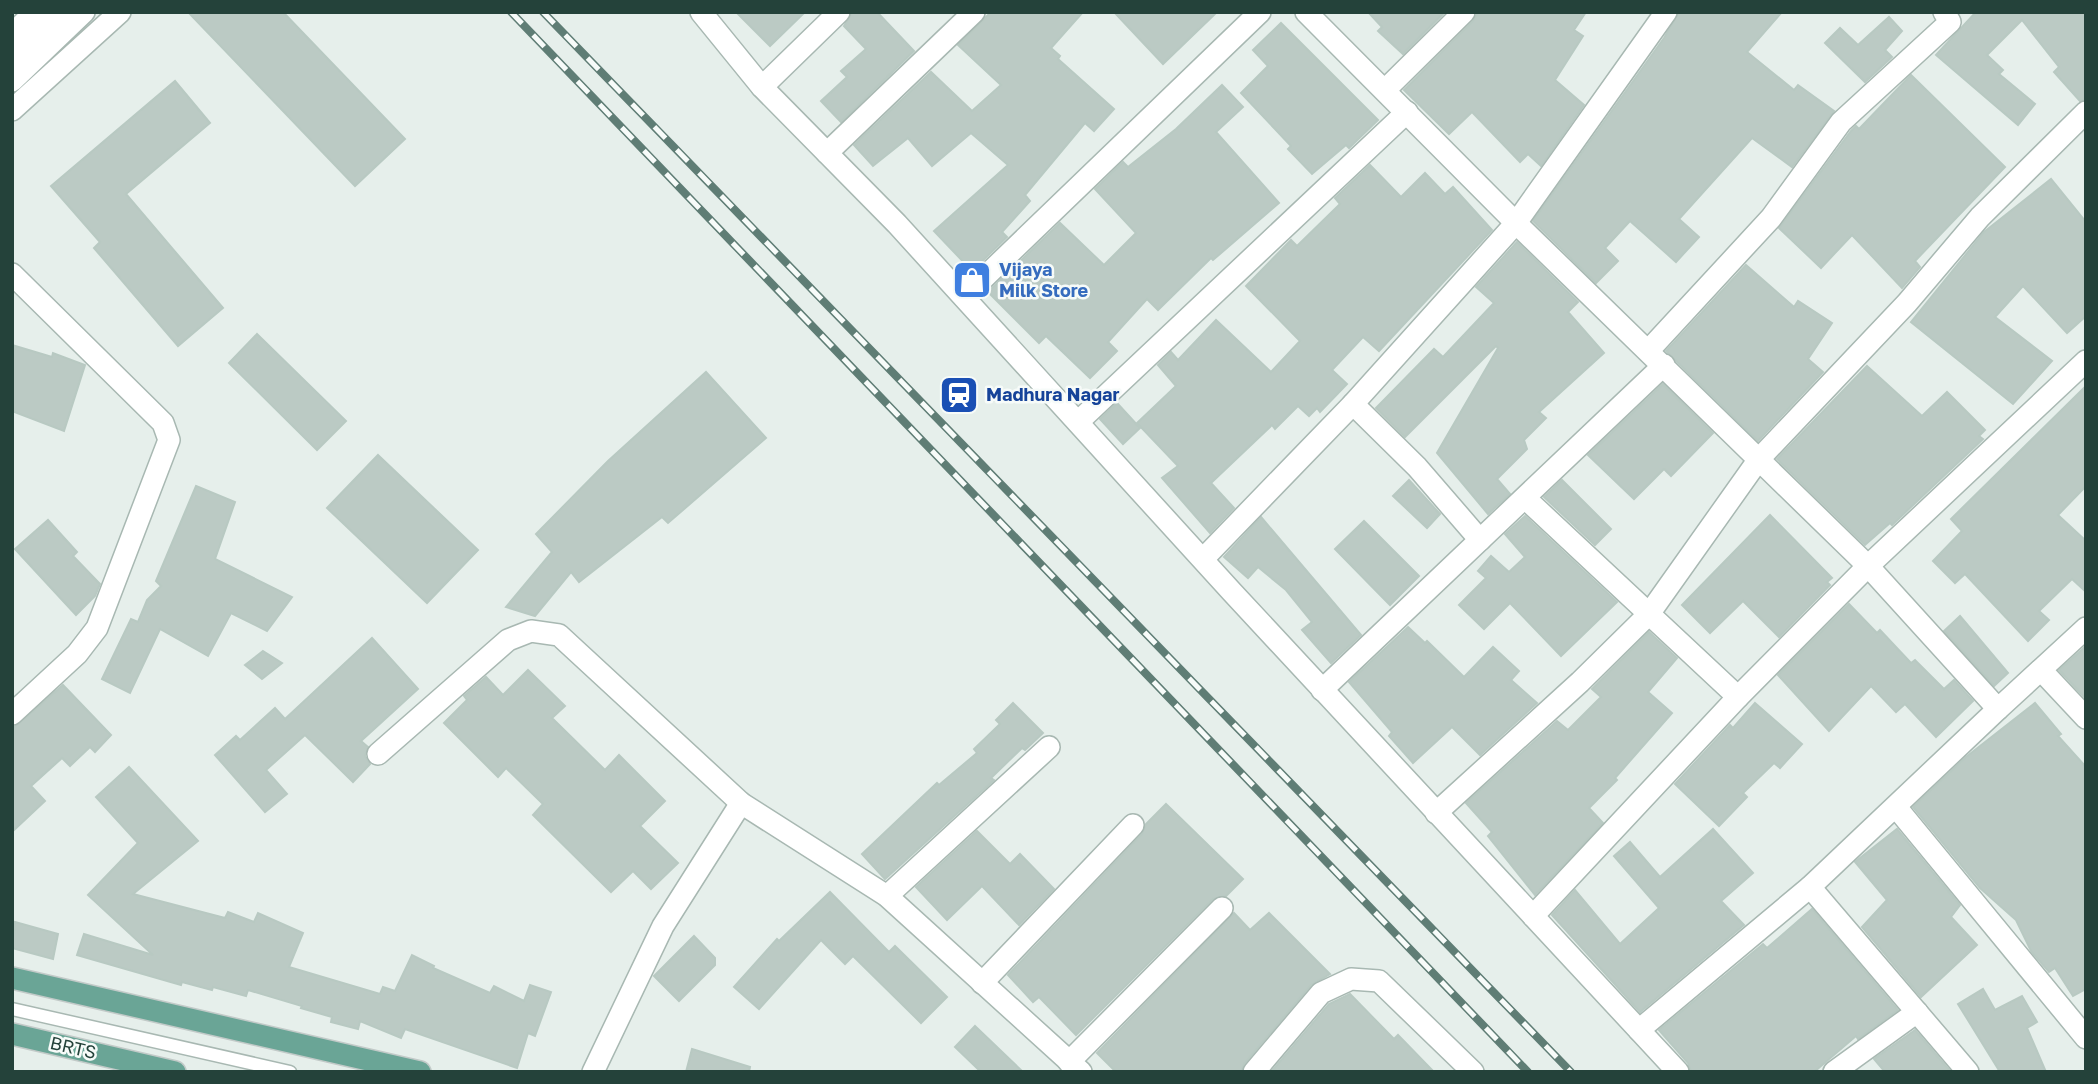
<svg xmlns="http://www.w3.org/2000/svg" width="2098" height="1084" font-family="'Golos Text',sans-serif">
<style>
.building{fill:#bbcac4;stroke:#b8c9c2;stroke-width:2}
.lines{fill:none;stroke-linecap:round;stroke-linejoin:round}
.service-casing{stroke:#a8b8b2;stroke-width:15}
.minor-casing{stroke:#a8b8b2;stroke-width:24}
.tertiary-casing{stroke:#a8b8b2;stroke-width:24}
.primary-casing{stroke:#c2cac8;stroke-width:24}
.service{stroke:#fff;stroke-width:12}
.minor{stroke:#fff;stroke-width:21}
.tertiary{stroke:#fff;stroke-width:21}
.primary{stroke:#6aa596;stroke-width:21}
.rail-casing{stroke:#5f7d75;stroke-width:8}
.rail{stroke:#f7fbf9;stroke-width:5;stroke-dasharray:16;stroke-linecap:butt}
.labels{text-anchor:middle;stroke-width:5;stroke-linejoin:round;paint-order:stroke}
.shop-label{font-size:18px;font-weight:bold;fill:#366cbe;stroke:#f7fbf9;text-anchor:start}
.transit-label{font-size:18px;font-weight:bold;fill:#164399;stroke:#f7fbf9;text-anchor:start}
.street-label{font-size:18px;fill:#24423a;stroke:#f7fbf9}
</style>
<rect width="100%" height="100%" fill="#e6efeb"/>
<g class="building">
<path d="M 188,12 L 283,12 L 405,139 L 355,186 Z"/>
<path d="M 736,12 L 805,12 L 770,46 Z"/>
<path d="M 852,12 L 877,12 L 914,51 L 841,122 L 821,101 L 847,77 L 841,71 L 866,49 L 844,26 Z"/>
<path d="M 991,12 L 1083,12 L 1051,48 L 1060,56 L 1058,59 L 1114,109 L 1094,131 L 1085,123 L 1025,195 L 1030,201 L 1002,232 L 1007,237 L 972,271 L 934,231 L 1008,165 L 971,133 L 932,166 L 908,138 L 873,166 L 854,145 L 931,72 L 972,111 L 1001,85 L 958,45 Z"/>
<path d="M 1114,12 L 1217,12 L 1163,64 Z"/>
<path d="M 1368,12 L 1445,12 L 1403,54 L 1378,31 L 1382,27 Z"/>
<path d="M 1478,12 L 1586,12 L 1574,30 L 1583,36 L 1555,80 L 1584,105 L 1541,166 L 1528,154 L 1520,162 L 1472,112 L 1449,134 L 1404,90 L 1473,21 Z"/>
<path d="M 1679,12 L 1782,12 L 1747,52 L 1794,90 L 1798,85 L 1834,111 L 1792,167 L 1752,138 L 1679,219 L 1699,237 L 1676,262 L 1630,221 L 1605,248 L 1618,261 L 1596,283 L 1533,221 L 1664,38 Z"/>
<path d="M 1976,12 L 2086,12 L 2086,99 L 2080,101 L 2054,72 L 2059,67 L 2022,20 L 1987,55 L 2003,70 L 1999,74 L 2035,104 L 2018,125 L 1936,55 Z"/>
<path d="M 1889,17 L 1902,31 L 1885,50 L 1892,57 L 1865,82 L 1825,43 L 1840,28 L 1858,45 Z"/>
<path d="M 1281,23 L 1378,120 L 1349,148 L 1346,145 L 1312,174 L 1288,149 L 1291,146 L 1241,93 L 1268,66 L 1253,50 Z"/>
<path d="M 1911,75 L 2005,167 L 1915,261 L 1920,267 L 1902,288 L 1852,235 L 1821,268 L 1779,228 L 1851,131 L 1856,126 L 1859,129 Z"/>
<path d="M 175,81 L 210,123 L 126,194 L 223,308 L 178,346 L 94,248 L 100,242 L 51,186 Z"/>
<path d="M 1222,85 L 1243,107 L 1216,132 L 1279,203 L 1213,260 L 1211,258 L 1158,310 L 1147,299 L 1108,342 L 1117,351 L 1090,378 L 1046,336 L 1039,343 L 988,292 L 1060,223 L 1104,265 L 1136,233 L 1095,189 L 1123,162 L 1128,167 L 1176,129 Z"/>
<path d="M 1370,165 L 1401,197 L 1425,173 L 1445,194 L 1453,187 L 1492,230 L 1379,351 L 1363,337 L 1332,370 L 1347,384 L 1320,412 L 1317,408 L 1309,416 L 1298,406 L 1275,429 L 1272,425 L 1211,483 L 1234,508 L 1210,533 L 1162,478 L 1178,466 L 1137,423 L 1176,386 L 1158,365 L 1171,352 L 1178,360 L 1216,320 L 1271,372 L 1300,341 L 1246,286 L 1291,240 L 1297,246 L 1340,204 L 1335,198 Z"/>
<path d="M 2051,179 L 2086,222 L 2086,316 L 2067,333 L 2023,286 L 1995,317 L 2052,361 L 2013,404 L 1911,322 L 1984,232 Z"/>
<path d="M 1517,242 L 1578,302 L 1568,312 L 1604,353 L 1539,412 L 1546,418 L 1524,440 L 1527,449 L 1497,479 L 1510,494 L 1488,514 L 1437,453 L 1498,348 L 1496,346 L 1405,437 L 1376,408 L 1434,349 L 1443,357 L 1494,303 L 1476,287 Z"/>
<path d="M 1746,265 L 1794,307 L 1798,301 L 1832,323 L 1808,359 L 1823,372 L 1758,441 L 1666,351 Z"/>
<path d="M 257,334 L 346,421 L 317,450 L 229,363 Z"/>
<path d="M 12,345 L 52,357 L 53,353 L 85,365 L 64,431 L 12,411 Z"/>
<path d="M 1867,366 L 1922,416 L 1947,392 L 1985,430 L 1979,436 L 1983,439 L 1892,525 L 1890,523 L 1865,545 L 1777,459 Z"/>
<path d="M 706,372 L 766,438 L 668,523 L 662,517 L 579,582 L 571,572 L 535,616 L 506,607 L 552,552 L 536,534 L 608,461 Z"/>
<path d="M 1663,384 L 1713,433 L 1671,476 L 1664,469 L 1634,499 L 1588,455 Z"/>
<path d="M 2086,386 L 2086,486 L 2058,515 L 2086,541 L 2086,592 L 2072,579 L 2039,611 L 2049,620 L 2028,641 L 1965,574 L 1955,583 L 1933,561 L 1962,531 L 1951,519 Z"/>
<path d="M 1117,403 L 1140,428 L 1123,444 L 1100,419 Z"/>
<path d="M 378,455 L 478,550 L 427,603 L 327,508 Z"/>
<path d="M 1409,480 L 1440,514 L 1427,528 L 1393,496 Z"/>
<path d="M 1562,480 L 1611,529 L 1595,545 L 1544,497 Z"/>
<path d="M 196,486 L 235,502 L 215,559 L 292,597 L 267,631 L 231,613 L 208,656 L 160,629 L 130,693 L 102,679 L 131,619 L 138,622 L 147,600 L 161,586 L 156,581 Z"/>
<path d="M 1770,515 L 1832,578 L 1827,582 L 1830,585 L 1779,637 L 1743,601 L 1710,633 L 1682,605 Z"/>
<path d="M 1525,516 L 1617,602 L 1561,656 L 1510,603 L 1484,629 L 1459,605 L 1486,578 L 1478,571 L 1491,556 L 1509,572 L 1525,557 L 1505,534 Z"/>
<path d="M 1261,517 L 1361,635 L 1331,663 L 1302,630 L 1312,622 L 1286,590 L 1258,567 L 1248,578 L 1224,557 Z"/>
<path d="M 48,520 L 77,552 L 73,556 L 100,584 L 95,596 L 76,615 L 15,549 Z"/>
<path d="M 1364,521 L 1419,576 L 1390,605 L 1335,549 Z"/>
<path d="M 1849,604 L 1877,633 L 1880,630 L 1911,663 L 1915,660 L 1944,689 L 1954,680 L 1973,701 L 1936,737 L 1905,704 L 1896,712 L 1871,686 L 1829,731 L 1778,675 Z"/>
<path d="M 1960,616 L 2008,673 L 1994,686 L 1944,631 Z"/>
<path d="M 1408,627 L 1425,643 L 1427,641 L 1464,677 L 1493,647 L 1519,671 L 1511,680 L 1537,703 L 1480,755 L 1452,727 L 1413,763 L 1389,736 L 1392,732 L 1349,682 Z"/>
<path d="M 1649,632 L 1677,658 L 1648,692 L 1672,713 L 1615,778 L 1617,780 L 1589,808 L 1603,823 L 1535,895 L 1488,836 L 1492,832 L 1466,803 L 1557,721 L 1568,730 L 1601,697 L 1592,689 Z"/>
<path d="M 372,638 L 418,689 L 361,741 L 368,747 L 365,756 L 370,764 L 353,782 L 305,735 L 266,770 L 287,794 L 265,812 L 215,755 L 236,736 L 240,740 L 275,708 L 285,719 Z"/>
<path d="M 2086,646 L 2086,699 L 2059,670 Z"/>
<path d="M 263,651 L 282,663 L 262,679 L 245,665 Z"/>
<path d="M 528,670 L 565,706 L 552,718 L 605,770 L 619,755 L 665,801 L 640,826 L 678,863 L 651,889 L 633,871 L 611,892 L 533,815 L 543,804 L 506,768 L 498,777 L 444,723 L 467,700 L 464,696 L 486,677 L 503,695 Z"/>
<path d="M 63,685 L 111,735 L 95,752 L 90,747 L 70,766 L 62,758 L 31,786 L 45,801 L 12,832 L 12,729 Z"/>
<path d="M 1013,703 L 1043,733 L 1025,750 L 1022,748 L 991,778 L 994,780 L 885,879 L 862,854 L 937,783 L 939,785 L 977,753 L 974,749 L 1000,724 L 996,720 Z"/>
<path d="M 1755,703 L 1802,744 L 1780,768 L 1774,763 L 1743,793 L 1747,797 L 1719,826 L 1675,784 L 1730,725 L 1733,728 Z"/>
<path d="M 2035,703 L 2061,734 L 2058,736 L 2086,767 L 2086,989 L 2073,996 L 2055,968 L 2049,972 L 2031,951 L 2016,920 L 1980,888 L 1913,807 L 1966,757 Z"/>
<path d="M 129,767 L 198,841 L 133,894 L 225,918 L 228,912 L 254,922 L 258,913 L 303,933 L 289,967 L 380,994 L 383,987 L 395,991 L 412,955 L 434,966 L 433,968 L 490,993 L 494,986 L 524,1001 L 530,985 L 551,992 L 535,1036 L 528,1033 L 517,1068 L 405,1029 L 401,1038 L 360,1021 L 358,1029 L 331,1022 L 332,1017 L 301,1008 L 302,1006 L 248,990 L 246,996 L 213,987 L 212,990 L 182,982 L 181,985 L 77,955 L 84,934 L 153,955 L 88,895 L 138,843 L 96,797 Z"/>
<path d="M 1166,804 L 1243,879 L 1226,896 L 1213,899 L 1076,1035 L 1039,997 L 1033,1002 L 1008,975 L 1142,834 L 1146,824 Z"/>
<path d="M 1713,829 L 1753,873 L 1721,901 L 1744,925 L 1640,1012 L 1552,915 L 1575,890 L 1620,944 L 1659,908 L 1614,856 L 1630,842 L 1660,877 Z"/>
<path d="M 1897,829 L 1960,905 L 1951,917 L 1977,945 L 1921,997 L 1862,927 L 1887,900 L 1855,862 Z"/>
<path d="M 977,831 L 1010,864 L 1020,854 L 1054,889 L 1019,925 L 982,886 L 947,920 L 916,887 Z"/>
<path d="M 830,892 L 889,952 L 895,946 L 947,997 L 921,1023 L 853,956 L 845,964 L 821,940 L 759,1009 L 734,987 L 777,939 L 779,941 Z"/>
<path d="M 1812,909 L 1898,1010 L 1858,1039 L 1856,1036 L 1814,1072 L 1691,1072 L 1688,1063 L 1659,1030 L 1763,944 L 1767,948 Z"/>
<path d="M 1234,913 L 1250,930 L 1269,913 L 1330,974 L 1311,985 L 1244,1064 L 1241,1072 L 1116,1072 L 1097,1053 Z"/>
<path d="M 15,922 L 58,934 L 53,959 L 12,948 Z"/>
<path d="M 694,936 L 715,958 L 715,965 L 679,1001 L 654,976 Z"/>
<path d="M 1983,989 L 1995,1010 L 2022,996 L 2037,1022 L 2027,1028 L 2046,1072 L 2000,1072 L 1958,1004 Z"/>
<path d="M 1350,994 L 1394,1039 L 1398,1035 L 1434,1072 L 1271,1072 L 1329,1004 Z"/>
<path d="M 975,1026 L 1023,1072 L 981,1072 L 955,1047 Z"/>
<path d="M 1915,1030 L 1951,1072 L 1885,1072 L 1874,1059 Z"/>
<path d="M 692,1049 L 750,1067 L 749,1072 L 686,1072 Z"/>
</g>
<g class="lines">
<g class="service-casing">
<path id="service" d="M 12,1009 L 290,1072"/>
</g>
<g class="minor-casing">
<g id="minor">
<path d="M 701,12 L 762,87 L 897,224 L 1232,592 L 1678,1072"/>
<path d="M 1306,12 L 1516,223 L 1868,566 L 1998,709 L 2086,628"/>
<path d="M 762,87 L 839,12"/>
<path d="M 1385,90 L 1464,12"/>
<path d="M 827,153 L 974,12"/>
<path d="M 12,274 L 163,423 L 169,440 L 97,628 L 77,654 L 12,714"/>
<path d="M 964,297 L 1260,12"/>
<path d="M 1649,350 L 1771,218 L 1841,122 L 1950,22 L 1944,12"/>
<path d="M 1353,404 L 1417,467 L 1480,540"/>
<path d="M 1078,422 L 1407,112"/>
<path d="M 1525,498 L 1738,697"/>
<path d="M 1203,559 L 1353,404 L 1516,223 L 1666,12"/>
<path d="M 2041,670 L 2086,718"/>
<path d="M 1322,690 L 1664,365"/>
<path d="M 378,754 L 508,640 L 531,631 L 559,635 L 741,803 L 887,896 L 1081,1072"/>
<path d="M 1896,807 L 2086,1038"/>
<path d="M 1436,813 L 1580,682 L 1649,614 L 1759,459 L 1907,303 L 1980,217 L 2086,112"/>
<path d="M 1810,887 L 1968,1072"/>
<path d="M 887,896 L 1049,747"/>
<path d="M 1533,916 L 1738,697 L 1868,566 L 2086,361"/>
<path d="M 982,983 L 1133,825"/>
<path d="M 1639,1030 L 1810,887 L 1998,709"/>
<path d="M 1069,1062 L 1222,908"/>
<path d="M 593,1072 L 663,926 L 741,803"/>
<path d="M 1254,1072 L 1321,993 L 1351,979 L 1379,981 L 1473,1072"/>
<path d="M 1834,1072 L 1917,1012"/>
</g>
</g>
<g class="tertiary-casing">
<g id="tertiary">
<path d="M 12,34 L 35,12"/>
<path d="M 12,58 L 58,12"/>
<path d="M 12,81 L 84,12"/>
<path d="M 12,110 L 120,12"/>
</g>
</g>
<g class="primary-casing">
<g id="primary">
<path d="M 12,978 L 420,1072"/>
<path d="M 12,1034 L 175,1072"/>
</g>
</g>
<use href="#service" class="service"/>
<use href="#minor" class="minor"/>
<use href="#tertiary" class="tertiary"/>
<use href="#primary" class="primary"/>
<g class="rail-casing">
<g id="rail">
<path d="M 511,12 L 1528,1072"/>
<path d="M 543,12 L 1571,1072"/>
</g>
</g>
<use href="#rail" class="rail"/>
</g>
<defs>
<g id="shop-square" transform="scale(2.0125)"><rect x="-9" y="-9" width="18" height="18" rx="4" fill="#3f7fe0" stroke="#f7fbf9"/><path d="M-5-2.5h2.3a2.7 3.5 0 0 1 5.4 0H5L5.5 6h-11ZM-1.5-2.5h3a1.5 2.3 0 0 0-3 0Z" fill="#fff"/></g>
<g id="station-square" transform="scale(2.0125)"><rect x="-9" y="-9" width="18" height="18" rx="4" fill="#1a4fb4" stroke="#f7fbf9"/><path d="M-3-6H3Q5-6 5-4V2Q5 4 3 4L4.5 6H3L1.5 4h-3L-3 6H-4.5L-3 4Q-5 4-5 2V-4Q-5-6-3-6ZM-3.5-4v3h7v-3ZM-3.5 1v1.5H-2V1ZM2 1v1.5H3.5V1Z" fill="#fff"/></g>
</defs>
<g fill-rule="evenodd">
<use href="#shop-square" x="972" y="280"/>
<use href="#station-square" x="959" y="395"/>
</g>
<g class="labels">
<g class="shop-label">
<text x="999" y="276">Vijaya<tspan x="999" dy="21">Milk Store</tspan></text>
</g>
<g class="transit-label">
<text x="986" y="401">Madhura Nagar</text>
</g>
<g class="street-label">
<text transform="translate(73 1048) rotate(13)" y="6">BRTS</text>
</g>
</g>
<rect width="2098" height="1084" fill="none" stroke="#24423a" stroke-width="28"/>
</svg>
